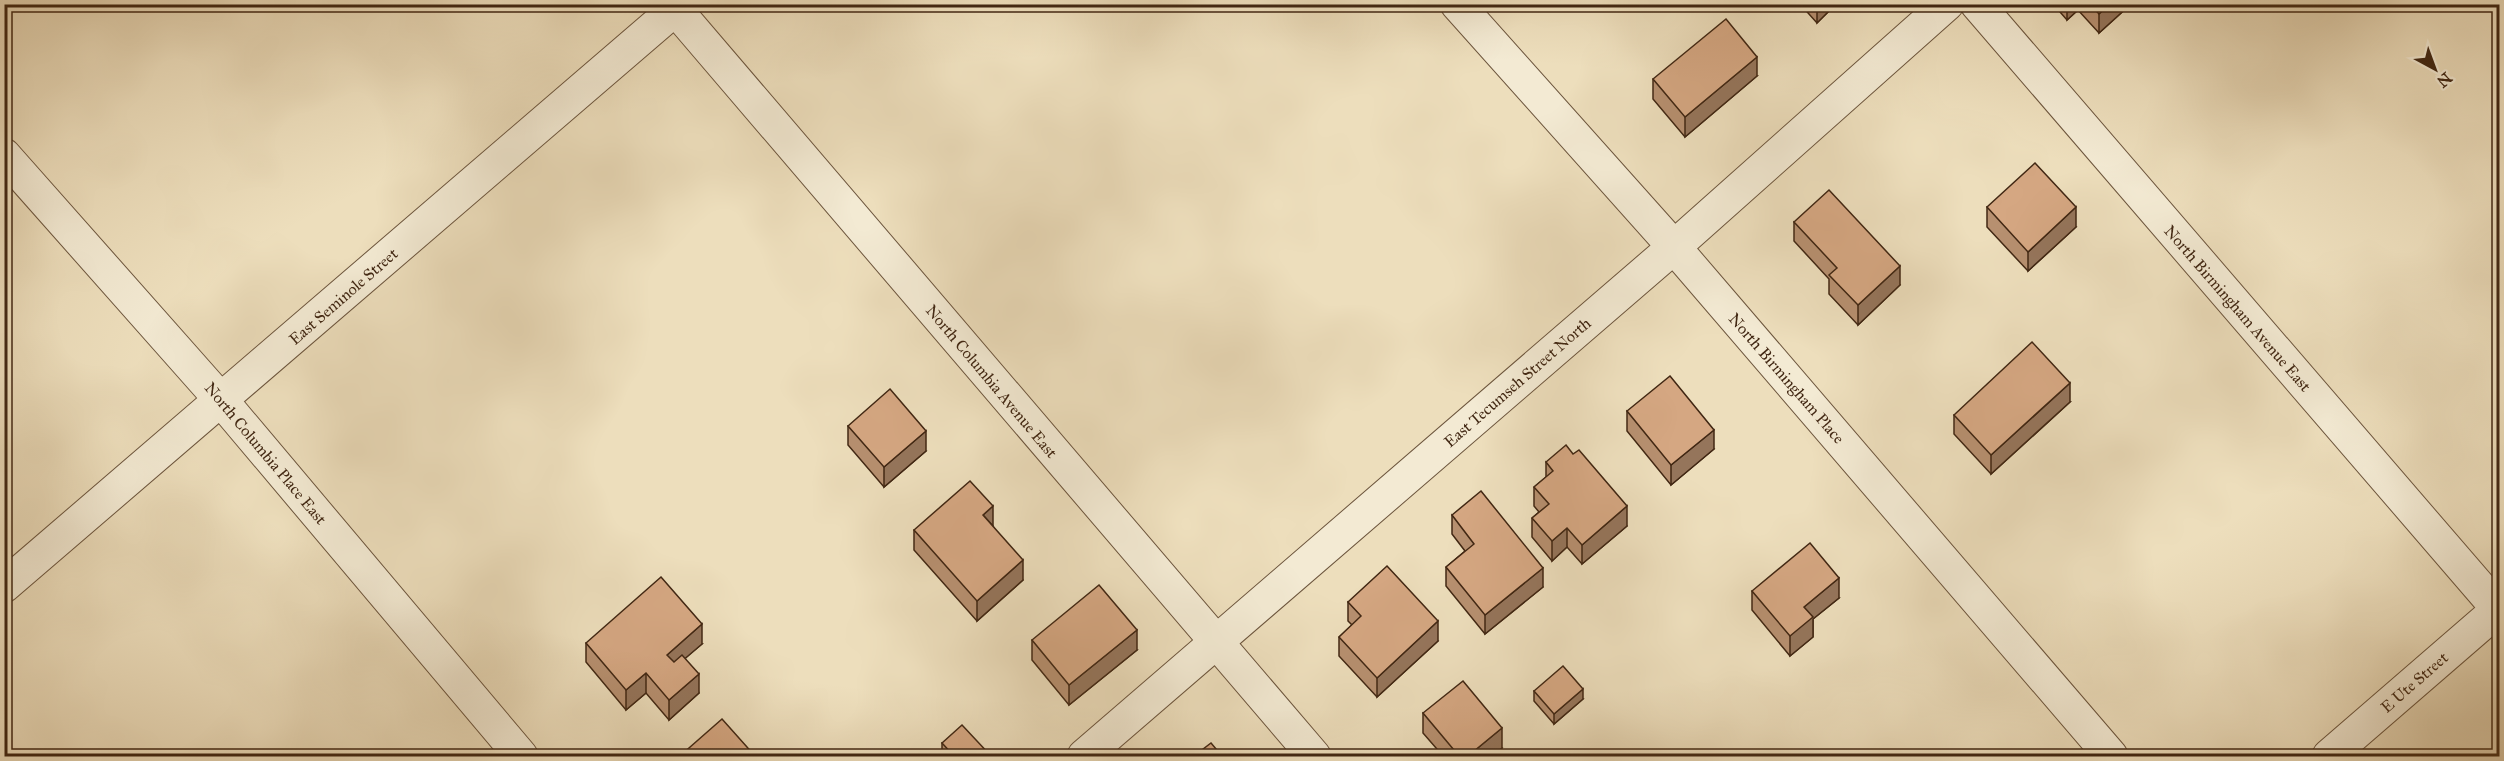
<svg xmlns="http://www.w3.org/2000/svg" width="2504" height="761" font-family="'IM FELL Great Primer',serif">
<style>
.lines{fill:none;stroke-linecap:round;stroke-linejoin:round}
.minor-casing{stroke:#6c553d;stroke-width:35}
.minor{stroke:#f3ead3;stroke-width:33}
.wall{fill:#b79070;stroke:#412713;stroke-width:1.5}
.shaded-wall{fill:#95755b;stroke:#412713;stroke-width:1.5}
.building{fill:#d5a782;stroke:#412713;stroke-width:1.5}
.labels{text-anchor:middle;stroke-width:4.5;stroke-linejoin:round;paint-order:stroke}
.street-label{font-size:16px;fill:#412713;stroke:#f3ead3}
</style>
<rect width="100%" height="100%" fill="#eddebc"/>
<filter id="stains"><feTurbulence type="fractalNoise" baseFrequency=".00333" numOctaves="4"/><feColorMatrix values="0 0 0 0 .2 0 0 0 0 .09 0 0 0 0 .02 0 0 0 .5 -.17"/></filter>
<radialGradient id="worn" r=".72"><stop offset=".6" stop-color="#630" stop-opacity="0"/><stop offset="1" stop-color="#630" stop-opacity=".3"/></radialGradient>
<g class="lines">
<g class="minor-casing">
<g id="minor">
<path d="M 671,4 L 1314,756"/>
<path d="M 1457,4 L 1674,247 L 2111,756"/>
<path d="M 1977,4 L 2500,611"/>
<path d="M 4,155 L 221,400 L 521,756"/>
<path d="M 4,586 L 681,4"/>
<path d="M 1084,756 L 1674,247 L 1947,4"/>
<path d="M 2329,756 L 2500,608"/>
</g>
</g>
<use href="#minor" class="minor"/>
</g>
<g class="wall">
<path d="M 1800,4 L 1836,4 L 1817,23 Z"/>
<path d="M 2053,4 L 2131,4 L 2099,33 L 2078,10 L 2067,20 Z"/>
<path d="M 1757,76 L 1685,137 L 1653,99 L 1653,79 Z"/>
<path d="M 1987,207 L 2076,227 L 2028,271 L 1987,227 Z"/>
<path d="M 1794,222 L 1900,285 L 1858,325 L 1829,294 L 1829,279 L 1794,241 Z"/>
<path d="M 2070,402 L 1991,474 L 1954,434 L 1954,415 Z"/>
<path d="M 1627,411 L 1714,449 L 1671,485 L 1627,431 Z"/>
<path d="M 848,426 L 926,451 L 884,487 L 848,445 Z"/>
<path d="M 1546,462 L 1627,526 L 1582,564 L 1567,547 L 1552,561 L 1532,537 L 1532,518 L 1539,512 L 1534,506 L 1534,487 L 1546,477 Z"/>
<path d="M 1452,515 L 1543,587 L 1485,634 L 1446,586 L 1446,567 L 1465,551 L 1452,534 Z"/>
<path d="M 993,526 L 1023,580 L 977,621 L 914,550 L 914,530 Z"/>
<path d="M 1752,591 L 1839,598 L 1813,619 L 1813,637 L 1790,656 L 1752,610 Z"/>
<path d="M 1348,602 L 1438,641 L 1377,697 L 1339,656 L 1339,637 L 1352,625 L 1348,621 Z"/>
<path d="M 1032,640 L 1137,650 L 1069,705 L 1032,660 Z"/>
<path d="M 586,643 L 702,644 L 685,658 L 699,693 L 669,720 L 646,693 L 626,710 L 586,662 Z"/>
<path d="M 1534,691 L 1583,699 L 1554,724 L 1534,701 Z"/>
<path d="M 1423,713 L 1502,748 L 1491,756 L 1443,756 L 1423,733 Z"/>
<path d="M 942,743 L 991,756 L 944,756 L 942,754 Z"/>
</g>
<g class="shaded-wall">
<path d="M 1817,4 L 1836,4 L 1817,23 Z"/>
<path d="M 2067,4 L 2078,4 L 2078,10 L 2067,20 Z"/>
<path d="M 2109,4 L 2131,4 L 2099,33 L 2099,14 Z"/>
<path d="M 1757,57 L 1757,76 L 1685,137 L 1685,117 Z"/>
<path d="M 2076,207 L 2076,227 L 2028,271 L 2028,252 Z"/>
<path d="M 1900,266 L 1900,285 L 1858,325 L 1858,305 Z"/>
<path d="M 2070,383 L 2070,402 L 1991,474 L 1991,455 Z"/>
<path d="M 1714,430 L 1714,449 L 1671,485 L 1671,465 Z"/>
<path d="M 926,431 L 926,451 L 884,487 L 884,467 Z"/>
<path d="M 993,506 L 993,526 L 983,515 Z"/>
<path d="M 1627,506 L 1627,526 L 1582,564 L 1582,545 Z"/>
<path d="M 1567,528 L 1567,547 L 1552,561 L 1552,541 Z"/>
<path d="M 1023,560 L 1023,580 L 977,621 L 977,601 Z"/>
<path d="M 1543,568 L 1543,587 L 1485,634 L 1485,615 Z"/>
<path d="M 1839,578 L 1839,598 L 1813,619 L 1813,637 L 1790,656 L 1790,636 L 1804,607 Z"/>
<path d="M 1438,621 L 1438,641 L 1377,697 L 1377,678 Z"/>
<path d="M 702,624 L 702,644 L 667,674 L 667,655 Z"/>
<path d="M 1137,630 L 1137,650 L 1069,705 L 1069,685 Z"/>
<path d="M 646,673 L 646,693 L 626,710 L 626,690 Z"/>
<path d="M 699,674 L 699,693 L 669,720 L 669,700 Z"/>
<path d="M 1583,689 L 1583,699 L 1554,724 L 1554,714 Z"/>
<path d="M 1502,728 L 1502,748 L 1491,756 L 1468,756 Z"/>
</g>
<g class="building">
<path d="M 2090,4 L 2109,4 L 2099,14 Z"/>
<path d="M 1726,19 L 1757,57 L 1685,117 L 1653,79 Z"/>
<path d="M 2035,163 L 2076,207 L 2028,252 L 1987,207 Z"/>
<path d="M 1829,190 L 1900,266 L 1858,305 L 1829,275 L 1837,268 L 1794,222 Z"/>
<path d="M 2032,342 L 2070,383 L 1991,455 L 1954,415 Z"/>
<path d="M 1670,376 L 1714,430 L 1671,465 L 1627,411 Z"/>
<path d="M 890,389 L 926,431 L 884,467 L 848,426 Z"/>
<path d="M 1566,445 L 1573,454 L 1579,450 L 1627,506 L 1582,545 L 1567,528 L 1552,541 L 1532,518 L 1549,504 L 1534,487 L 1553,471 L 1546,462 Z"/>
<path d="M 970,481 L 993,506 L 983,515 L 1023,560 L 977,601 L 914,530 Z"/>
<path d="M 1481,491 L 1543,568 L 1485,615 L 1446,567 L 1474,544 L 1452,515 Z"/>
<path d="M 1810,543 L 1839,578 L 1804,607 L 1813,617 L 1790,636 L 1752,591 Z"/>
<path d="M 1387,566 L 1438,621 L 1377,678 L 1339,637 L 1361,616 L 1348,602 Z"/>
<path d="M 661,577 L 702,624 L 667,655 L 674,662 L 682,655 L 699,674 L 669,700 L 646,673 L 626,690 L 586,643 Z"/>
<path d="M 1099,585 L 1137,630 L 1069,685 L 1032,640 Z"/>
<path d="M 1563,666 L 1583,689 L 1554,714 L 1534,691 Z"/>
<path d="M 1463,681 L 1502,728 L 1468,756 L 1459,756 L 1423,713 Z"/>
<path d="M 722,719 L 755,756 L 682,756 L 681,755 Z"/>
<path d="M 962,725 L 991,756 L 954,756 L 942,743 Z"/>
<path d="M 1211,743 L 1222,756 L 1194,756 Z"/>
</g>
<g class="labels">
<g class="street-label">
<text transform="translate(343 296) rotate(-41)" y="6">East Seminole Street</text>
<text transform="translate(2238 308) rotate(49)" y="6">North Birmingham Avenue East</text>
<text transform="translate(1787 378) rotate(49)" y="6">North Birmingham Place</text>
<text transform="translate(992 381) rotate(50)" y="6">North Columbia Avenue East</text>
<text transform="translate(1517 382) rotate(-41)" y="6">East Tecumseh Street North</text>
<text transform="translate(266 453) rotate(50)" y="6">North Columbia Place East</text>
<text transform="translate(2414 682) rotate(-41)" y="6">E Ute Street</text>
</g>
</g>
<rect width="2504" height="761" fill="none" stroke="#eddebc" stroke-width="24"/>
<rect x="6" y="6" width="2492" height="749" fill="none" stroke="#412713" stroke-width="3"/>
<rect x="12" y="12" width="2480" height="737" fill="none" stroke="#412713" stroke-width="1.5"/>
<g transform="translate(2435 69) rotate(139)" stroke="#f3ead3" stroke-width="4.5" paint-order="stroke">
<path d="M0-4.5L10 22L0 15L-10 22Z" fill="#412713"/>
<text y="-9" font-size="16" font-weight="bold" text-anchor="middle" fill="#412713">N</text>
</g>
<rect width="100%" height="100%" filter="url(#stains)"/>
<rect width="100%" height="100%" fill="url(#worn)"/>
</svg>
